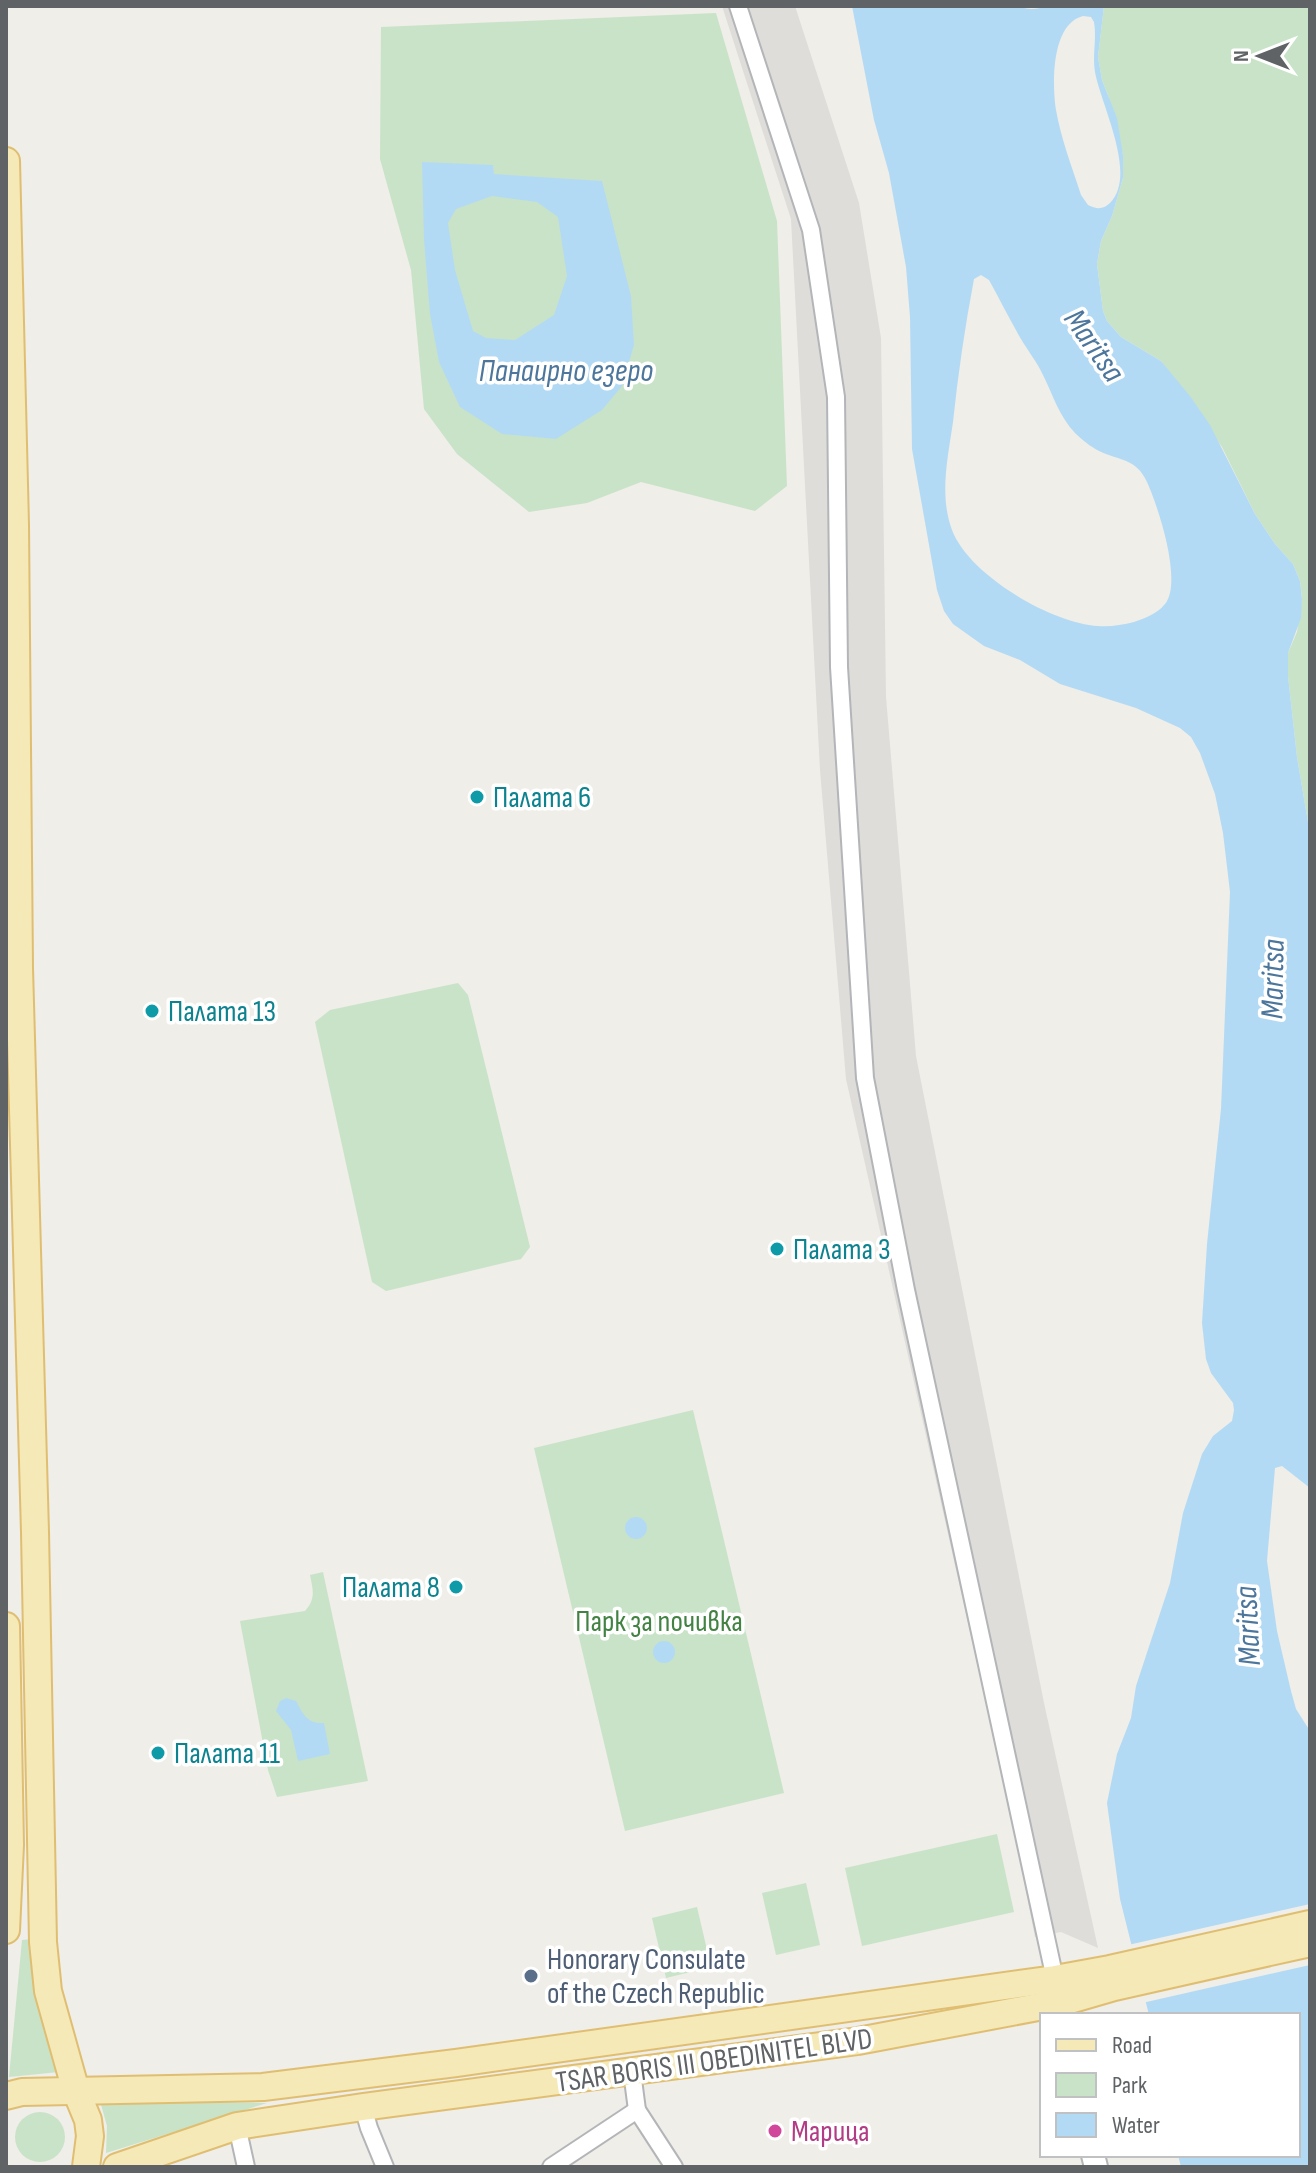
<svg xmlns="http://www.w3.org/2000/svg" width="1316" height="2173" font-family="'Sofia Sans Condensed',sans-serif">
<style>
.industrial{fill:#deddda}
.green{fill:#c9e3c8}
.water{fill:#b3daf4;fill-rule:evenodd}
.pier{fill:#efeee8}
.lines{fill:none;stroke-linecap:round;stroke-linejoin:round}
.minor-casing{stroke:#b3b5b8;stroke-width:20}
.tertiary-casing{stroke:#b3b5b8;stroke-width:26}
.primary-casing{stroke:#e0be71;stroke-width:30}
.minor{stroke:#fff;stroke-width:16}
.tertiary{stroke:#fff;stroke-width:22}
.primary{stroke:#f5e9b8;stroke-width:26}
.culture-dot{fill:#0f9aa8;stroke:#fff;stroke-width:3}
.service-dot{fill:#5c6f8a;stroke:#fff;stroke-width:3}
.hotel-dot{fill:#d1479c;stroke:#fff;stroke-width:3}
.labels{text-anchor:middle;stroke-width:7;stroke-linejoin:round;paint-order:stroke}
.culture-label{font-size:30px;fill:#0d838f;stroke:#fff;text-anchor:start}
.park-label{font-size:30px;fill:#428243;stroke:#fff}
.service-label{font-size:30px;fill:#4e5e75;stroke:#fff;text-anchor:start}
.street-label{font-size:30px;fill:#5f6366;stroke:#fff}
.hotel-label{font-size:30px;fill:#b23c85;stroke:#fff;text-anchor:start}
.water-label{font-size:32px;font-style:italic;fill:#4d769c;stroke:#fff}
</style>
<rect width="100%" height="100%" fill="#efeee8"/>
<path class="industrial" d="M 722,6 L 795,6 L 859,203 L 881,338 L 886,697 L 916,1056 L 1044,1703 L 1098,1948 L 1061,1932 L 1035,1937 L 1011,1815 L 846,1079 L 820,770 L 791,219 Z"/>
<g class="green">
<path d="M 1104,6 L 1310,6 L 1310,834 L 1297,757 L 1288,676 L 1288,653 L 1297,632 L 1302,599 L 1300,581 L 1293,564 L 1275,544 L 1255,514 L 1222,447 L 1161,361 L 1121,337 L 1107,321 L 1103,311 L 1097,264 L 1101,241 L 1112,216 L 1123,178 L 1123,155 L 1108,95 L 1102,80 L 1098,57 Z"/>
<path d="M 716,13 L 777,221 L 787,486 L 755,511 L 641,482 L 587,503 L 529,512 L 457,454 L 424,409 L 411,270 L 380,159 L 381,27 Z"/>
<path d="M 458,983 L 468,995 L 530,1247 L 521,1259 L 386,1291 L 372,1282 L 315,1022 L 330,1010 Z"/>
<path d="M 693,1410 L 784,1793 L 625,1831 L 534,1448 Z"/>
<path d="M 323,1572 L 368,1781 L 277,1797 L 268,1770 L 240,1621 L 305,1611 C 316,1599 313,1590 310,1575 Z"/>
<path d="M 997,1834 L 1014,1912 L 862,1946 L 845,1868 Z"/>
<path d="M 806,1883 L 820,1945 L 776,1955 L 762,1893 Z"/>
<path d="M 697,1907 L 711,1967 L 666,1978 L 652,1918 Z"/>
<path d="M 32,1939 L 34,1994 L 59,2072 L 9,2077 L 22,1940 Z"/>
<path d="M 100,2101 L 267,2103 L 106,2153 L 107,2126 Z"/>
<circle cx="40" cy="2137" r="25"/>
</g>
<g class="water">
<path d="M 852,6 L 1018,6 C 1028,10 1036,10 1046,6 L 1104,6 L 1098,57 L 1102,80 L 1117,118 L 1123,155 L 1123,178 L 1112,216 L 1101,241 L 1097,264 L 1103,311 L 1107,321 L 1121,337 L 1161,361 L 1190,396 L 1210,425 L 1255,514 L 1275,544 L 1293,564 L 1300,581 L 1302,599 L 1301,618 L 1288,653 L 1288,676 L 1297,757 L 1310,834 L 1310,1488 L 1282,1466 L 1275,1468 L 1267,1561 L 1277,1631 L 1291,1691 L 1296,1709 L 1310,1731 L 1310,2167 L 1181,2167 L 1178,2155 L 1298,2155 L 1298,2015 L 1149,2015 L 1120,1899 L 1107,1803 L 1117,1754 L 1131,1718 L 1136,1686 L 1170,1583 L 1183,1513 L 1202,1454 L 1213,1436 L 1232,1421 L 1234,1410 L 1233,1403 L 1211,1373 L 1206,1359 L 1202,1323 L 1207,1244 L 1221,1109 L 1230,892 L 1223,833 L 1215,794 L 1200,753 L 1191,737 L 1180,728 L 1136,708 L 1060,684 L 1020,660 L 984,646 L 953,624 L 944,611 L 937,590 L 912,449 L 910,317 L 906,267 L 889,173 L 874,120 ZM 1083,16 L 1091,17 L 1094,22 C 1097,39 1092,55 1095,72 C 1101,105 1138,175 1110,203 C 1103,210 1096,209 1088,205 L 1081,195 C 1072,167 1061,139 1056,110 C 1052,84 1051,24 1083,16 ZM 981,275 L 989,280 C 1000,300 1010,320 1021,339 C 1028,351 1037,362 1043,375 C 1053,395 1059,416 1075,433 C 1081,439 1091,447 1099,451 C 1120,461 1136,458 1147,482 C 1158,506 1183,582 1165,604 C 1157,614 1145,618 1134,622 C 1122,625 1110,627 1098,626 C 1051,623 969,575 952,530 C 939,495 948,457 953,422 C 958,374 965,326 974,279 Z"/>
<path d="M 422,162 L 493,165 L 494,174 L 602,181 L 631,296 L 634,345 L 622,386 L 602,410 L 556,439 L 502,434 L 460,407 L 439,362 L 430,314 L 424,240 ZM 492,196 L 537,202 L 558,217 L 567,276 L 554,315 L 515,340 L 486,338 L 473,331 L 455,270 L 448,223 L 456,209 Z"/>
<circle cx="636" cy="1528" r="11"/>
<circle cx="664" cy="1652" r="11"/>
<path d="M 286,1698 L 296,1701 C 303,1714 307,1724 324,1723 L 330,1754 L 298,1761 L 291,1730 L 276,1711 L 280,1701 Z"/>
</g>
<path class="pier" d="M 1310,1904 L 1310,1965 L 1142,2003 L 1128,1945 Z"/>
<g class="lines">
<g class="minor-casing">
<g id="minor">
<path d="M 738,6 L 811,230 L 836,397 L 839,667 L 865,1078 L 906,1290 L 1055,1979"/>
<path d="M 632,2072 L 637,2110 L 674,2167"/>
<path d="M 363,2107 L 369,2128 L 385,2167"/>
<path d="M 237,2126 L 246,2167"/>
<path d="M 551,2167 L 637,2110"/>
</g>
</g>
<g class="tertiary-casing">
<path id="tertiary" d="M 1093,2155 L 1096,2167"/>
</g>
<g class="primary-casing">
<g id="primary">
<path d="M 6,161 L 15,525 L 19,968 L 35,1532 L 43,1942 L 48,1991 L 76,2091 L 88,2120 L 90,2136 L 86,2167"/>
<path d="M 6,1626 L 10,1845 L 6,1930"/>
<path d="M 6,2096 L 22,2092 L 263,2087 L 456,2063 L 1055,1979 L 1110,1969 L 1310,1924"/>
<path d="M 117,2167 L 237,2126 L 363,2107 L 858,2041 L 1059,2003 L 1114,1987 L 1310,1943"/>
</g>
</g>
<use href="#minor" class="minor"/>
<use href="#tertiary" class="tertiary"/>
<use href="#primary" class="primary"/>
</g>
<g class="culture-dot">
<circle cx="477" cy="797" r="8"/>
<circle cx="152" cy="1011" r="8"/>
<circle cx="777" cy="1249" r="8"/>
<circle cx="456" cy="1587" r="8"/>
<circle cx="158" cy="1753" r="8"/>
</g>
<circle class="service-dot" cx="531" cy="1976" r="8"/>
<circle class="hotel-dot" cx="775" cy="2131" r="8"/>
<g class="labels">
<g class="culture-label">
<text x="493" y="807">Палата 6</text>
<text x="168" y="1021">Палата 13</text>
<text x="793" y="1259">Палата 3</text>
<text x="440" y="1597" text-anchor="end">Палата 8</text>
<text x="174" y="1763">Палата 11</text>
</g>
<g class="park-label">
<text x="659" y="1631">Парк за почивка</text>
</g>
<g class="service-label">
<text x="547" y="1969">Honorary Consulate<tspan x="547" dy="34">of the Czech Republic</tspan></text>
</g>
<g class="street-label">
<text transform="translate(714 2060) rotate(-8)" y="10">TSAR BORIS III OBEDINITEL BLVD</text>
</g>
<g class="hotel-label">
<text x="791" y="2141">Марица</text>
</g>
<g class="water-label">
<text transform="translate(1095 345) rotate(55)" y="11">Maritsa</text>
<text x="566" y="381">Панаирно езеро</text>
<text transform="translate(1272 979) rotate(-89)" y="11">Maritsa</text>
<text transform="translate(1247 1626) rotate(-93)" y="11">Maritsa</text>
</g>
</g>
<rect width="1316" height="2173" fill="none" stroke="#5f6366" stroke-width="16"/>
<rect x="1040" y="2013" width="260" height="144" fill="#ffffff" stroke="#bfc1c2" stroke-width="2"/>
<rect x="1056" y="2039" width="40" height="12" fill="#f5e9b8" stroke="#bfc1c2" stroke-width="2"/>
<text x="1112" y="2053" font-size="24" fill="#5f6366">Road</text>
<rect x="1056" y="2073" width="40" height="24" fill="#c9e3c8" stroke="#bfc1c2" stroke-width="2"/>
<text x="1112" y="2093" font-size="24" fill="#5f6366">Park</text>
<rect x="1056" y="2113" width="40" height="24" fill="#b3daf4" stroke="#bfc1c2" stroke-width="2"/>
<text x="1112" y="2133" font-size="24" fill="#5f6366">Water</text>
<g transform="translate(1260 56) rotate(270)" stroke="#ffffff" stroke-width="6" paint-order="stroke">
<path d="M0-6L14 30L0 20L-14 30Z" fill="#5f6366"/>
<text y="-12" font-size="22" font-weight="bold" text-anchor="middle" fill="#5f6366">N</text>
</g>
</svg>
